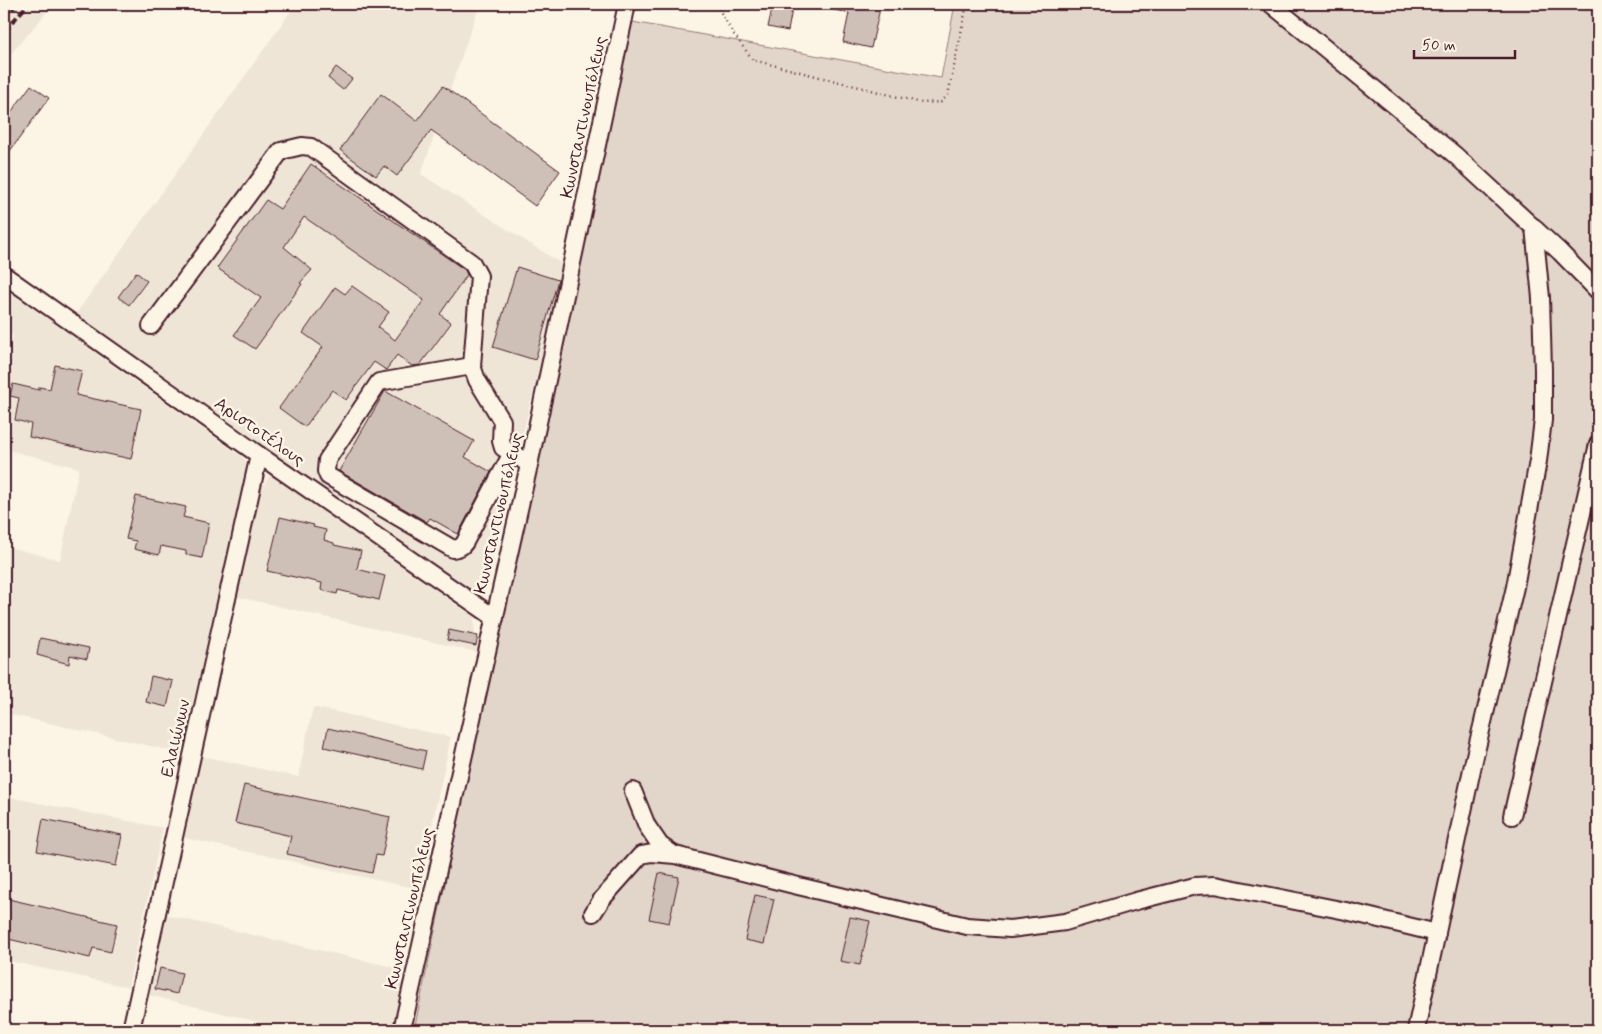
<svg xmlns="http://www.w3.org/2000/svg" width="1602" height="1034" font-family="Mynerve,sans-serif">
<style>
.built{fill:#eee5d7}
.green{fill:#e2d5ca;stroke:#967a7a}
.building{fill:#cfc0b7;stroke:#4a1f2b}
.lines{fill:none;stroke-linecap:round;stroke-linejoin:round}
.minor-casing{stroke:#4a1f2b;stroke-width:20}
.path{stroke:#4a1f2b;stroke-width:2.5;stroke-dasharray:1 4;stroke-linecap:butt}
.minor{stroke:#fcf5e5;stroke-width:16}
.rail{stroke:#4a1f2b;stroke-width:4;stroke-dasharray:8 4;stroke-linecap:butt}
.labels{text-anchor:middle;stroke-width:5;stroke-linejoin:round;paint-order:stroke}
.street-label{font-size:18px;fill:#4a1f2b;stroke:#fcf5e5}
</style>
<rect width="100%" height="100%" fill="#fcf5e5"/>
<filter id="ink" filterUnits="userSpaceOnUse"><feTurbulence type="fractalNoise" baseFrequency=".02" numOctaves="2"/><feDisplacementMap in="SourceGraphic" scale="10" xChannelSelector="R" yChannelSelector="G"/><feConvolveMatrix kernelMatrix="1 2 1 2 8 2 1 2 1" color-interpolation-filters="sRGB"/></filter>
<g filter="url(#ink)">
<g class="built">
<path d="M 4,4 L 54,4 L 4,62 Z"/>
<path d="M 296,4 L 480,4 L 421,174 L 565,266 L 478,611 L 70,322 Z"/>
<path d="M 4,288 L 245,459 L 247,470 L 181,753 L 4,713 L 4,546 L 60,560 L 79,468 L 4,449 L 4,400 L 13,335 L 4,333 Z"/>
<path d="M 271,473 L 474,617 L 476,652 L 238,597 L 238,589 L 233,587 L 252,505 Z"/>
<path d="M 313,707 L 451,737 L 418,889 L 180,837 L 198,755 L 298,777 Z"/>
<path d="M 4,796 L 163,828 L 128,987 L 4,960 Z"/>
<path d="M 162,914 L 406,970 L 393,1030 L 292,1030 L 144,994 Z"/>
</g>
<path class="green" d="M 955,4 L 1598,4 L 1598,1030 L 414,1030 L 627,21 L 941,78 Z"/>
<g class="building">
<path d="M 773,4 L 793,4 L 788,31 L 768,27 Z"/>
<path d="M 830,4 L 881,4 L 871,48 L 843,42 L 849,13 L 829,9 Z"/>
<path d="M 336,67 L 352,79 L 343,90 L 328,78 Z"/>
<path d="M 31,85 L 49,98 L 4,159 L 4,122 Z"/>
<path d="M 443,86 L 560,171 L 535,206 L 431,130 L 397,176 L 384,166 L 376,176 L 340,150 L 381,94 L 417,121 Z"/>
<path d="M 311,164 L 465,270 L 467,275 L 440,314 L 451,323 L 420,365 L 412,366 L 397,355 L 386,370 L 374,362 L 346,400 L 332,390 L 305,427 L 279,408 L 323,347 L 303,333 L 335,287 L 345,294 L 352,286 L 389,312 L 378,327 L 395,340 L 424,300 L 304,217 L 284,247 L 312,270 L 300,283 L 302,284 L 255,349 L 234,335 L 261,298 L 217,268 L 266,200 L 280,209 Z"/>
<path d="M 517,267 L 558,280 L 535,360 L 493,347 Z"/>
<path d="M 136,272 L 147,281 L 129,305 L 118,297 Z"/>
<path d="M 55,365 L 82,371 L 76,395 L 141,409 L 131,459 L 29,437 L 31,424 L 15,420 L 19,398 L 10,396 L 13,384 L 39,390 L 39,387 L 50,389 Z"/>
<path d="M 385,391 L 474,441 L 465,457 L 491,472 L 458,534 L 430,518 L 427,522 L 339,471 Z"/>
<path d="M 136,496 L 186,507 L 183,517 L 209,523 L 202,558 L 186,555 L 186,551 L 161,546 L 159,555 L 134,549 L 136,541 L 126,539 Z"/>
<path d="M 280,517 L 314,525 L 313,527 L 326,530 L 324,540 L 334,543 L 334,545 L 361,551 L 357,569 L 385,576 L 379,600 L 338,590 L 337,594 L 321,590 L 322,583 L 267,571 Z"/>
<path d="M 449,630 L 478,636 L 476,646 L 447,640 Z"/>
<path d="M 40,638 L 89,648 L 87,659 L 70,655 L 69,664 L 37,655 Z"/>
<path d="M 151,676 L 173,681 L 167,707 L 146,702 Z"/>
<path d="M 328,728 L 426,751 L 422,769 L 324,747 Z"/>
<path d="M 244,785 L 390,817 L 382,856 L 376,855 L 372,873 L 287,854 L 291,836 L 235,823 Z"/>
<path d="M 43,819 L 122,835 L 116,866 L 37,851 Z"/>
<path d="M 659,873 L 679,877 L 669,923 L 649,919 Z"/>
<path d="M 755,895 L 774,899 L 764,944 L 745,940 Z"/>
<path d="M 4,898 L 117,924 L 111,952 L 93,948 L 90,958 L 4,938 Z"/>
<path d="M 850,917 L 870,921 L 860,965 L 840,961 Z"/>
<path d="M 160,968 L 182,973 L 177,994 L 155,989 Z"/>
</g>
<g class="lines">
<g class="minor-casing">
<g id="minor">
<path d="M 1271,4 L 1455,155 L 1560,252 L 1598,291"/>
<path d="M 4,275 L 259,455 L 495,618"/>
<path d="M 151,326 L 281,151 L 302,146 L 311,147 L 472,263 L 479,276 L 472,366 L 477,380 L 502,421 L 501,441 L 503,448 L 518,456 L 529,465"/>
<path d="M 472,366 L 379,382 L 327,460 L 326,471 L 328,476 L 453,549 C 459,548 462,547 465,542 L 512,453"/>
<path d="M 633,791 L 647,826 L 660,845 L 673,854"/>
<path d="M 1512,816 L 1598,444"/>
<path d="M 593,913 L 602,899 L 641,855 L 652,853 L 675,855 L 794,885 L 967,926 L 1010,929 L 1065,922 L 1136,901 L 1195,886 L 1215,885 L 1346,911 L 1437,933"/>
<path d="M 131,1030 L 259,455"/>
<path d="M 402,1030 L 529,465 L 627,4"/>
<path d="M 1416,1030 L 1474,760 L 1515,587 L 1538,461 L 1543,420 L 1543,370 L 1541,298 L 1534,227"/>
</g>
</g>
<path class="path" d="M 716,4 L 732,32 L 753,60 L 922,103 L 941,102 L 948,95 L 967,4"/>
<use href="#minor" class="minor"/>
<g class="rail">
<path d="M 4,18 L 16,4"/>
<path d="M 4,32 L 28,4"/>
</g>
</g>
</g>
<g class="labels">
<g class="street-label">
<text transform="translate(583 117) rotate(-78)" y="6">Κωνσταντινουπόλεως</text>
<text transform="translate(260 431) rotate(35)" y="6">Αριστοτέλους</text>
<text transform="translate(498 513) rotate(-77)" y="6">Κωνσταντινουπόλεως</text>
<text transform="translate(175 738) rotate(-77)" y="6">Ελαιώνων</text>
<text transform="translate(409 908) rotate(-77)" y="6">Κωνσταντινουπόλεως</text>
</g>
</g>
<rect width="1602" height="1034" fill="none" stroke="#fcf5e5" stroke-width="20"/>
<rect x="10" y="10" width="1582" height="1014" fill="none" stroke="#4a1f2b" stroke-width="2" filter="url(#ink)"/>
<path d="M1414 50v8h101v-8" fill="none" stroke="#4a1f2b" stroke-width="2.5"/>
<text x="1422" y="50" font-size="15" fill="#4a1f2b" stroke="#fcf5e5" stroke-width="4" paint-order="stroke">50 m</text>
</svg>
